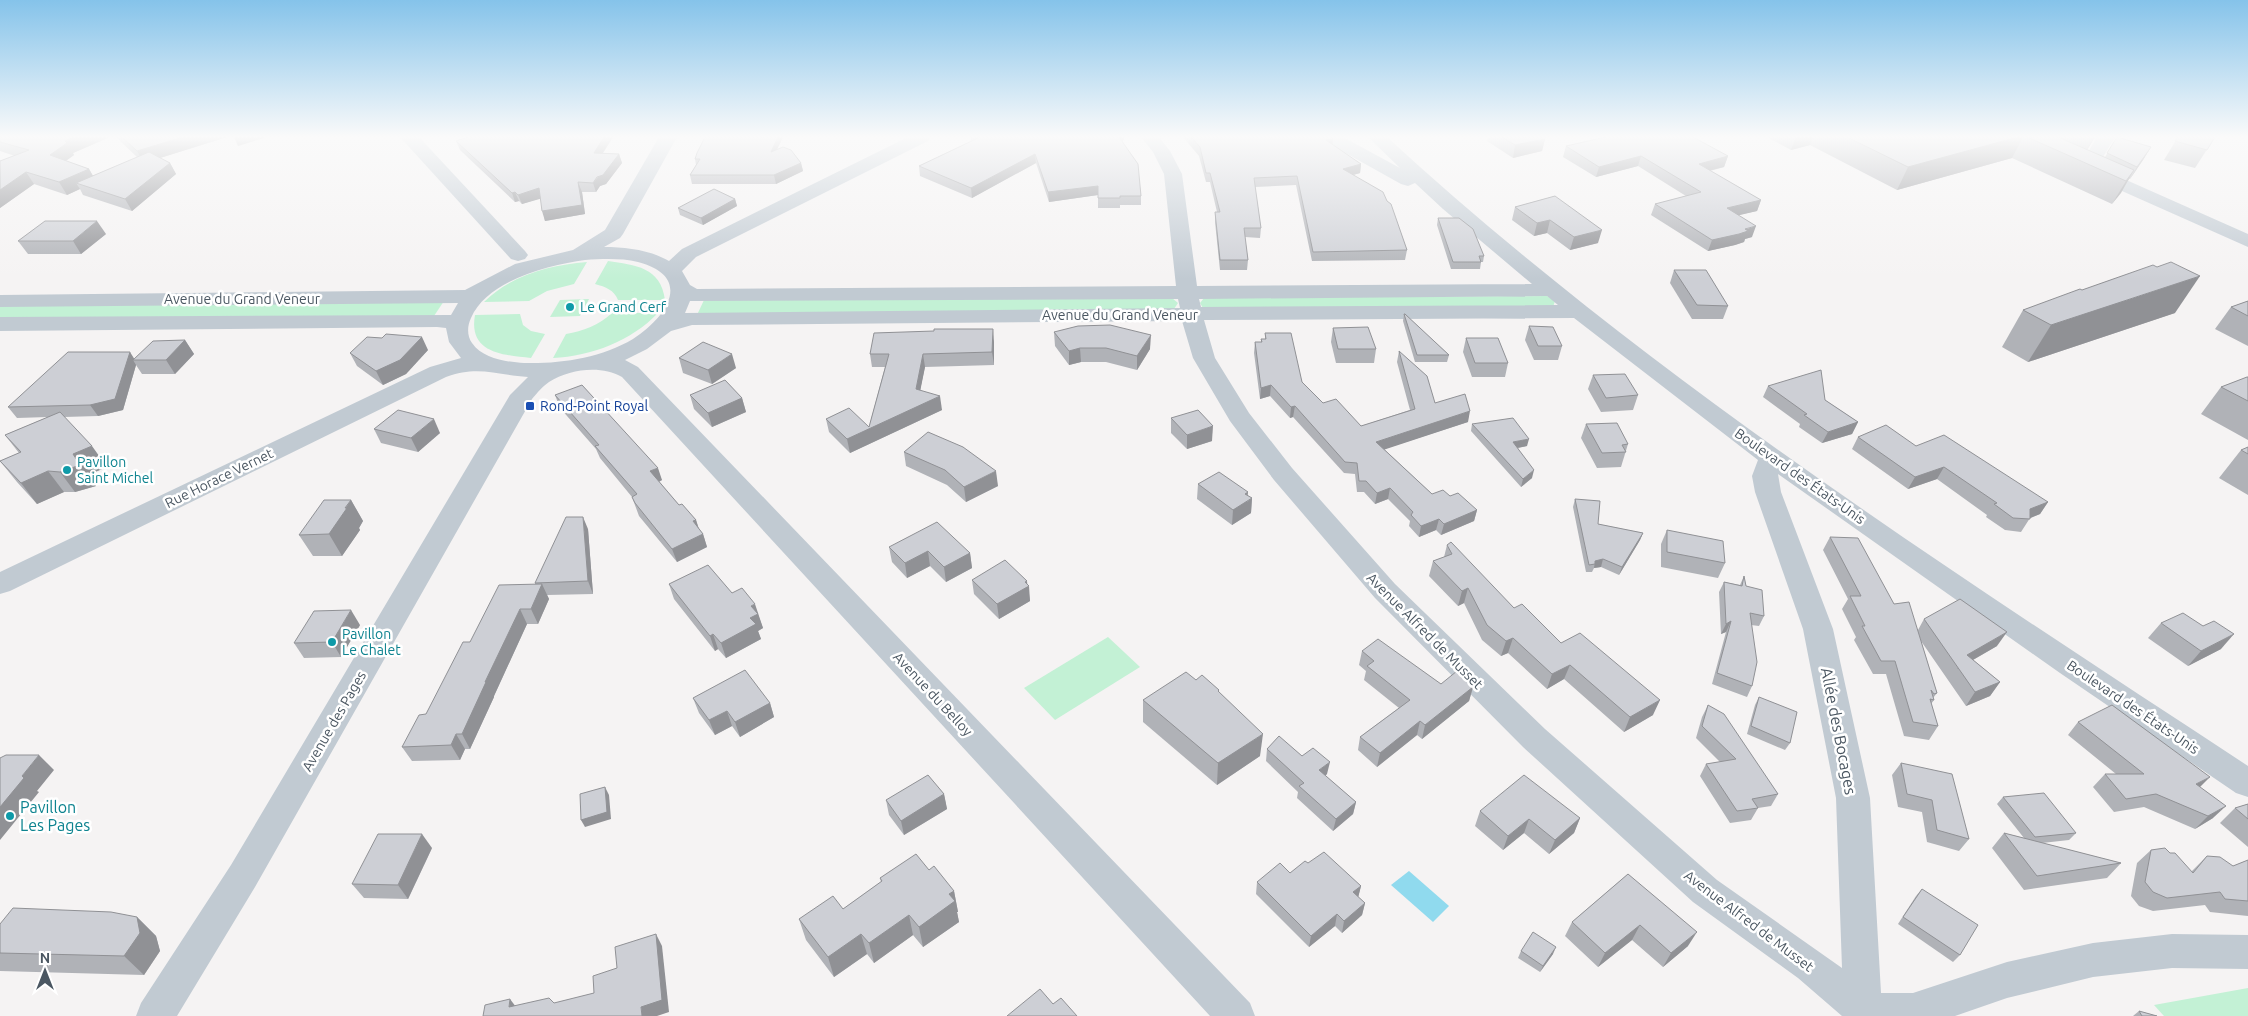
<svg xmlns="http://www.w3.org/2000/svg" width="2248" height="1016" font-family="Ubuntu,sans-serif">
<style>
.green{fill:#c3f1d5}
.water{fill:#90daee}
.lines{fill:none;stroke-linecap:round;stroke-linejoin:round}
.minor{fill:#c1cad2;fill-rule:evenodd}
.wall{fill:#b0b2b7}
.shaded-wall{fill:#909195}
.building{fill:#cdcfd5;stroke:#909195}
.culture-dot{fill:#0f9aa8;stroke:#fff;stroke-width:2}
.transit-dot{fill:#1a4fb4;stroke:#fff;stroke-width:2}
.labels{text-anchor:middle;stroke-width:5;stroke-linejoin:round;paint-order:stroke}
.street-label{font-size:14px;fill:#4a5661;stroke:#fff}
.culture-label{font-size:14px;fill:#0d838f;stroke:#fff;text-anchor:start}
.transit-label{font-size:14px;fill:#164399;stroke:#fff;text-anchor:start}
.near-street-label{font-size:16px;fill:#4a5661;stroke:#fff}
.near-culture-label{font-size:16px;fill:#0d838f;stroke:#fff;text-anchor:start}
</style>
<rect width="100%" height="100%" fill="#f5f3f3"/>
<g class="green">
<path d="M 608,261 C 635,265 661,267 665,300 L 618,300 C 614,290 606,287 595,284 Z"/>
<path d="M 587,262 L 574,284 L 547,291 L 529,301 L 484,302 C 511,275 550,265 587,262 Z"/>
<path d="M 1547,296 L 1555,301 L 1553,307 L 1203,308 L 1200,303 L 1204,298 Z"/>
<path d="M 1172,298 L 1178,303 L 1174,309 L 697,315 L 704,300 Z"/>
<path d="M 589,299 L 580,316 L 550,317 L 560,300 Z"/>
<path d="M 444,301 L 434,316 L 0,320 L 0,305 Z"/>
<path d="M 612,313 L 658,313 C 631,341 592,356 553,358 L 566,334 C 583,331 599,325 612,313 Z"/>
<path d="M 520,314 L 523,325 L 531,331 L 545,334 L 531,358 C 503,355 468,353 475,315 Z"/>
<path d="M 1108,637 L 1140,667 L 1055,720 L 1024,688 Z"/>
<path d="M 2248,988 L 2248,1016 L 2164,1016 L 2154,1005 Z"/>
</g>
<path class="water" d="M 1409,871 L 1449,906 L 1433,922 L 1391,885 Z"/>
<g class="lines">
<g class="minor">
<path d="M 400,137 L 419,137 L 525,251 L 528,255 L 525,259 L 518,261 L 511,259 Z"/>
<path d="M 659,137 L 677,137 L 623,234 L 620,238 L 604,247 C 626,247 650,250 669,261 L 682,249 L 908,137 L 931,137 L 928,141 L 696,257 L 682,271 L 690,285 L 697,289 L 1176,286 L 1164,174 L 1153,152 L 1141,137 L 1159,137 L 1170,151 L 1182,174 L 1197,286 L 1532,284 L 1443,209 L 1415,183 L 1408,186 L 1401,184 L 1324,141 L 1321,137 L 1343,137 L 1400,168 L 1368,137 L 1387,137 C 1648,377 1953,572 2248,766 L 2248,797 L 2236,793 L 2060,673 L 1778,474 L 1781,492 L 1833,629 L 1870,798 L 1881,993 L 1913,993 L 2007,962 L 2093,943 L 2172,934 L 2248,935 L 2248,969 L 2172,968 L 2093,977 L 2007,998 L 1955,1016 L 1842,1016 L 1798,978 L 1693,902 L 1523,747 L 1375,598 L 1274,480 L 1230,421 L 1193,358 L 1182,321 L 692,325 L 671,331 L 647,349 L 625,360 L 638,367 L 1250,1003 L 1255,1016 L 1210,1016 L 622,377 C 601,365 570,369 549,382 C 543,386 537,393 532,399 L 255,887 L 177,1016 L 136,1016 L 141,1003 L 231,865 L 510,395 L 528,377 C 496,375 478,365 446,377 L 10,591 L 0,594 L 0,572 L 430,367 L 461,358 L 449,342 L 446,328 L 437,327 L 0,331 L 0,317 L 451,315 L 458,303 L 0,307 L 0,295 L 465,290 L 515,264 L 573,250 L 605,230 ZM 585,260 C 602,259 621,258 638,262 C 695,277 666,318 633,339 C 601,358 560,364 524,363 C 507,362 483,359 472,343 C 467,336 467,326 471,318 C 487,280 549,265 585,260 ZM 1547,296 L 1558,305 L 1201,307 L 1199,299 ZM 1178,299 L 1180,308 L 685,313 L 690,301 ZM 1574,318 L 1758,460 L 1752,476 L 1755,492 L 1803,629 L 1836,798 L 1842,968 L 1717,880 L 1545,729 L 1395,584 L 1292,468 L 1249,413 L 1215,358 L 1204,320 Z"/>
<path d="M 2097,137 L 2115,137 L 2097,167 L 2248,234 L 2248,247 L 2086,175 L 2083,171 L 2075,170 L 2072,166 L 2075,162 L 2084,159 Z"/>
</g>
</g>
<g class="wall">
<path d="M 0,137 L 110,137 L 73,153 L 74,155 L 66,161 L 89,169 L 93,176 L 137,157 L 116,137 L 227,137 L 160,158 L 170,163 L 176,174 L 132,211 L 83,195 L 80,189 L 67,195 L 34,184 L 0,208 L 0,161 L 15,156 L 0,151 Z"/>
<path d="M 468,137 L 613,137 L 603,153 L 619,154 L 622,163 L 606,184 L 600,186 L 596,192 L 582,192 L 585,214 L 545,221 L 541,198 L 522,204 L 519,201 L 515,202 L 460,150 L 456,141 Z"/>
<path d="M 705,137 L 783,137 L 777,149 L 801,163 L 803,171 L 776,184 L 692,184 L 690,175 L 696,165 L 695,159 Z"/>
<path d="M 971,137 L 1124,137 L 1124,139 L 1123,140 L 1123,142 L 1141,196 L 1141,205 L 1120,205 L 1120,208 L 1098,208 L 1098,195 L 1049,202 L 1036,163 L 972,198 L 920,176 L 919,166 L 971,141 Z"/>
<path d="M 1183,137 L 1331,137 L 1333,139 L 1332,145 L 1361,164 L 1360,173 L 1353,175 L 1407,250 L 1405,260 L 1312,261 L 1296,185 L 1255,187 L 1261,228 L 1260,238 L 1245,237 L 1248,260 L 1247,270 L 1220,270 L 1215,222 L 1215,212 L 1217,212 L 1210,182 L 1206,182 L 1199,156 Z"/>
<path d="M 1488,137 L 1545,137 L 1545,139 L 1542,151 L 1513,158 L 1487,141 Z"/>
<path d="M 1767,137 L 2095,137 L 2087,150 L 2105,157 L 2117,137 L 2151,147 L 2143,160 L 2130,179 L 2129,179 L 2112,204 L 2012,158 L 1897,190 L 1810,145 L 1791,150 Z"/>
<path d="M 2178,137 L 2215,137 L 2195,168 L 2164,160 Z"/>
<path d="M 1566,146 L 1728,156 L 1724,167 L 1710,171 L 1761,200 L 1757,211 L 1738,215 L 1752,237 L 1745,239 L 1744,242 L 1735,245 L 1708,251 L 1651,215 L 1655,204 L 1686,196 L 1638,166 L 1596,177 L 1563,157 Z"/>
<path d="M 1555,196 L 1598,243 L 1570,250 L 1547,233 L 1534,236 L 1512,220 L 1515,207 Z"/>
<path d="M 735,199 L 737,206 L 703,225 L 680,215 L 678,208 Z"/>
<path d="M 1438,218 L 1484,256 L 1483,262 L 1481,262 L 1480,269 L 1451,269 L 1437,225 Z"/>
<path d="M 106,234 L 81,254 L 28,254 L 18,241 Z"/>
<path d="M 1674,270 L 1728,306 L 1723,319 L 1692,319 L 1670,283 Z"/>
<path d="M 2082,290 L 2175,313 L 2028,362 L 2002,347 L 2023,310 Z"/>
<path d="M 2248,301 L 2248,346 L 2215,329 L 2231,307 Z"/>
<path d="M 1404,314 L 1449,355 L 1447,362 L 1415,362 L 1403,321 Z"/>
<path d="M 1529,326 L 1562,346 L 1558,360 L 1534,360 L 1525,340 Z"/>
<path d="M 1333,328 L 1376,349 L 1374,363 L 1336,363 L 1331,342 Z"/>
<path d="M 1054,332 L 1150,349 L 1137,370 L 1106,362 L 1081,362 L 1069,365 L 1055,346 Z"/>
<path d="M 1265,333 L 1302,382 L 1323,403 L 1361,426 L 1410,410 L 1397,362 L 1399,351 L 1435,403 L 1468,422 L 1384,449 L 1432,494 L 1450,496 L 1477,510 L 1474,521 L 1441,535 L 1436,530 L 1419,537 L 1409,526 L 1410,521 L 1388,499 L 1375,504 L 1364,492 L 1357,492 L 1355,474 L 1344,473 L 1293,417 L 1290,418 L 1270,396 L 1260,399 L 1254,353 L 1255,342 L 1261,342 L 1261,339 L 1265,339 Z"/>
<path d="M 1466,338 L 1508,363 L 1505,377 L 1472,377 L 1463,352 Z"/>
<path d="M 185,340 L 194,354 L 175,374 L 142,374 L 136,365 L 123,410 L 98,416 L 64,417 L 107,467 L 88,475 L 96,486 L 75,492 L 64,492 L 37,504 L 17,482 L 0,461 L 19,453 L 5,435 L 48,417 L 17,418 L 8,407 Z"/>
<path d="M 994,342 L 994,365 L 925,367 L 920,390 L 942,410 L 850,453 L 829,432 L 826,419 L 869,427 L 885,367 L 872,367 L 870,354 Z"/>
<path d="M 428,350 L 406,374 L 383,385 L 357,366 L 350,353 Z"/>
<path d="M 679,358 L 736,368 L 712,384 L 683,373 Z"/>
<path d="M 1593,375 L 1638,395 L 1633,410 L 1601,412 L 1588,389 Z"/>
<path d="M 2248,377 L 2248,440 L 2201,414 L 2221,387 Z"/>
<path d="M 1768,386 L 1825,400 L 1858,422 L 1852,434 L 1822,443 L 1799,427 L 1800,424 L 1763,397 Z"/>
<path d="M 555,395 L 662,480 L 659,482 L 679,505 L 696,520 L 699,529 L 703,534 L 707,547 L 677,562 L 639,516 L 632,497 L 600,458 L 596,449 L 560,408 Z"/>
<path d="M 690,395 L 742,398 L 746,412 L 712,427 L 694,409 Z"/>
<path d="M 1171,418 L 1212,441 L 1187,449 L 1171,433 Z"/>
<path d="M 1472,424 L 1527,446 L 1518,448 L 1532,478 L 1521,487 L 1471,431 Z"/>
<path d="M 1586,424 L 1628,444 L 1621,467 L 1597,468 L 1581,438 Z"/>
<path d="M 374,429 L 440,433 L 418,452 L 381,443 Z"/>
<path d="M 1858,437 L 1916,446 L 2048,502 L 2040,514 L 2030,518 L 2021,532 L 2005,530 L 1986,517 L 1987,515 L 1937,479 L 1908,489 L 1852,449 Z"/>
<path d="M 2248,447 L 2248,495 L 2219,478 L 2241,450 Z"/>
<path d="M 904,452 L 998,486 L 966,502 L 947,485 L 906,466 Z"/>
<path d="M 1198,484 L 1248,492 L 1247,495 L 1252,498 L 1251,513 L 1232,525 L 1197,499 Z"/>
<path d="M 1575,499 L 1598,524 L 1643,533 L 1640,540 L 1619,575 L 1601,567 L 1594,568 L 1592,572 L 1586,572 L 1573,507 Z"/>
<path d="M 351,500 L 363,521 L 359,528 L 360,530 L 342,556 L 313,556 L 299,535 Z"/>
<path d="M 588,529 L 593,594 L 547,595 L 549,599 L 538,624 L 527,624 L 494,696 L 494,697 L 470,749 L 465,749 L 460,760 L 412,761 L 402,747 L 426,714 L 470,642 L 535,584 L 535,583 Z"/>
<path d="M 1667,530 L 1725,563 L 1718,578 L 1661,567 L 1661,544 Z"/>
<path d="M 1830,537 L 1894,604 L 1918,630 L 1924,619 L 1997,646 L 1973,660 L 2000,682 L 1990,696 L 1966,706 L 1921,641 L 1937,693 L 1933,698 L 1934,700 L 1931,704 L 1938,726 L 1929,740 L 1904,736 L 1886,674 L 1873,674 L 1854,640 L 1856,637 L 1842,609 L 1848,599 L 1823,550 Z"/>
<path d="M 1447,545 L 1514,608 L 1561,643 L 1653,715 L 1624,732 L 1564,679 L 1547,689 L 1508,653 L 1501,656 L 1482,640 L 1464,603 L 1458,606 L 1429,576 L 1433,561 L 1444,557 Z"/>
<path d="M 889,547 L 970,553 L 972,568 L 946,582 L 930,566 L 907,578 L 892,562 Z"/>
<path d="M 1744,576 L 1746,586 L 1764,616 L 1759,626 L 1751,625 L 1752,686 L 1747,697 L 1712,684 L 1726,632 L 1721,634 L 1719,592 L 1724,582 L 1740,585 Z"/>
<path d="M 972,580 L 1027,581 L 1030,601 L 999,619 L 974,594 Z"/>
<path d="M 669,584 L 732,593 L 757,612 L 763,628 L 758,631 L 761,639 L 726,658 L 718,649 L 715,651 L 674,599 Z"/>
<path d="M 2161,623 L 2221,649 L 2188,666 L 2148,638 Z"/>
<path d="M 360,625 L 341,657 L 304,658 L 294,643 Z"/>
<path d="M 1362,651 L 1441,684 L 1473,687 L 1469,701 L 1422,739 L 1417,735 L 1377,767 L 1358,750 L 1360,737 L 1399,708 L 1364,680 L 1366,671 L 1359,665 Z"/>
<path d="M 1196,680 L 1219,693 L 1260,756 L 1217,785 L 1143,722 L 1143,700 Z"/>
<path d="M 1759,697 L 1790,743 L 1785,750 L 1747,734 L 1755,705 Z"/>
<path d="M 693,698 L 770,703 L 774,717 L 740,737 L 732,726 L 715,735 L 699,713 Z"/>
<path d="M 1708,705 L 1778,794 L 1771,806 L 1758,808 L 1751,820 L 1730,823 L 1700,776 L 1706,764 L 1720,762 L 1696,738 L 1702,717 Z"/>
<path d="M 2078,722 L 2200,787 L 2213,818 L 2195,829 L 2144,807 L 2114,812 L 2093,787 L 2105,774 L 2116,774 L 2068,735 Z"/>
<path d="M 1267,749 L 1302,756 L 1327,774 L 1325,776 L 1356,802 L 1353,814 L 1333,831 L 1297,798 L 1298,792 L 1266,761 Z"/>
<path d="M 1901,763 L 1969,839 L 1959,851 L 1927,842 L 1922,812 L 1898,807 L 1892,775 Z"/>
<path d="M 944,794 L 947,809 L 904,835 L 889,815 L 886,800 Z"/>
<path d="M 2003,797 L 2076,833 L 2069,840 L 2042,843 L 2121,863 L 2107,878 L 2024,890 L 1992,848 L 2004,833 L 2024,838 L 1997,804 Z"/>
<path d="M 2248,804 L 2248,847 L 2220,823 L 2235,808 Z"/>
<path d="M 1480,811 L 1580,818 L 1574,833 L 1549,854 L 1524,833 L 1503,850 L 1475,826 Z"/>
<path d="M 432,848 L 408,899 L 364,898 L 352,884 Z"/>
<path d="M 2151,850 L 2170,853 L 2191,872 L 2207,856 L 2233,866 L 2248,860 L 2248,916 L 2210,912 L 2205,905 L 2153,911 L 2139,906 L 2131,896 L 2137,863 Z"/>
<path d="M 1308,863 L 1361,886 L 1358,897 L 1365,903 L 1362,915 L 1342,933 L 1335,926 L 1309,947 L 1256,894 L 1257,882 L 1290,873 Z"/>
<path d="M 929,870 L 954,891 L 958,912 L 957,912 L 959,922 L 923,947 L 913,935 L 874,963 L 867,954 L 834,977 L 806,940 L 799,919 L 843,909 L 881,882 L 880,878 Z"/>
<path d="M 1628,874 L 1688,946 L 1663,967 L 1632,940 L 1598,967 L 1565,936 L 1572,922 Z"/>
<path d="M 1922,889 L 1960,955 L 1953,962 L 1898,924 L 1916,896 Z"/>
<path d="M 137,917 L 156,936 L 160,951 L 144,975 L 0,971 L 0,924 Z"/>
<path d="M 1521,951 L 1553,954 L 1540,972 L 1518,958 Z"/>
<path d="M 2139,1011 L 2157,1016 L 2133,1016 Z"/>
</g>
<g class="shaded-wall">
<path d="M 74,137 L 110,137 L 73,153 L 74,155 L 57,167 L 50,155 L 65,141 Z"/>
<path d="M 183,137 L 227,137 L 144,163 L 137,151 Z"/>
<path d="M 234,137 L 267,137 L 238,146 Z"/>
<path d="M 604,137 L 613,137 L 597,162 L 594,153 Z"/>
<path d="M 778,137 L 783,137 L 772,160 L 771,152 Z"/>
<path d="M 1118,137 L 1124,137 L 1124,139 L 1123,140 L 1123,144 Z"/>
<path d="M 1796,137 L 1813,137 L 1810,145 L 1791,150 Z"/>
<path d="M 2018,137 L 2023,137 L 2012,158 L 1897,190 L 1908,167 Z"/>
<path d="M 2094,137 L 2095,137 L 2082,158 Z"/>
<path d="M 1333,139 L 1332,148 L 1326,140 Z"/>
<path d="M 1545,139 L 1542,151 L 1513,158 L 1515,145 Z"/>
<path d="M 2151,147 L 2143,160 L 2130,179 L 2137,167 Z"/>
<path d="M 619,154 L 622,163 L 606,184 L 600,186 L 596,192 L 593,183 Z"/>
<path d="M 1035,154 L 1036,163 L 972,198 L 971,188 Z"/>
<path d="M 1641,156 L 1638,166 L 1596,177 L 1599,167 Z"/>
<path d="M 1728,156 L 1724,167 L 1695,174 L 1699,164 Z"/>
<path d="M 170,163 L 176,174 L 132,211 L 125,199 Z"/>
<path d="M 801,163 L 803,171 L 776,184 L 774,175 Z"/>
<path d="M 1361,164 L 1360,173 L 1342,178 L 1343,169 Z"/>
<path d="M 89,169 L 96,181 L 76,183 L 80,189 L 67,195 L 59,182 Z"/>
<path d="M 2134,170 L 2121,193 L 2112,204 L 2126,181 Z"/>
<path d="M 26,172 L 34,184 L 0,208 L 0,190 Z"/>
<path d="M 578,182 L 582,192 L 585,214 L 545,221 L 542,211 Z"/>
<path d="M 1098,186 L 1098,195 L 1049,202 L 1048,192 Z"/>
<path d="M 539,188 L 543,198 L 522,204 L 518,195 Z"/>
<path d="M 515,192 L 519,201 L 515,202 L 512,193 Z"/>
<path d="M 735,199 L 737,206 L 703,225 L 701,218 Z"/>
<path d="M 1761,200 L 1757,211 L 1723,219 L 1727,208 Z"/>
<path d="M 1550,220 L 1547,233 L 1534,236 L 1537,223 Z"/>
<path d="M 97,221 L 106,234 L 81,254 L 73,241 Z"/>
<path d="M 1756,226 L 1752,237 L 1745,239 L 1744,242 L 1735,245 L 1708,251 L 1712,240 Z"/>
<path d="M 1602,230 L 1598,243 L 1570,250 L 1574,237 Z"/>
<path d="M 2200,276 L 2175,313 L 2028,362 L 2051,325 Z"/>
<path d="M 993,329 L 994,342 L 994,365 L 992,352 Z"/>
<path d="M 1151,335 L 1150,349 L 1137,370 L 1137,356 Z"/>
<path d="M 422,337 L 428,350 L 406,374 L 383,385 L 376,371 Z"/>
<path d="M 185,340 L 194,354 L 175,374 L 166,360 Z"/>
<path d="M 1080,348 L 1081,362 L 1069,365 L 1069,351 Z"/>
<path d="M 130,352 L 135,360 L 133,360 L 136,365 L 123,410 L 98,416 L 90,405 Z"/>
<path d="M 732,354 L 736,368 L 712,384 L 708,370 Z"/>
<path d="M 923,354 L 925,367 L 918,402 L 916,389 Z"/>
<path d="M 1271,385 L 1270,396 L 1260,399 L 1261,388 Z"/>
<path d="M 940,396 L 942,410 L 850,453 L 847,439 Z"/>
<path d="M 742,398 L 746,412 L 712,427 L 708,413 Z"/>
<path d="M 1295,406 L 1293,417 L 1290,418 L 1291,407 Z"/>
<path d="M 1470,411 L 1468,422 L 1374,453 L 1376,442 Z"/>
<path d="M 434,419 L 440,433 L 418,452 L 411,438 Z"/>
<path d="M 1858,422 L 1852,434 L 1822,443 L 1828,432 Z"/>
<path d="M 1213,426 L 1212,441 L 1187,449 L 1187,435 Z"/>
<path d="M 1529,439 L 1527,446 L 1511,449 L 1513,442 Z"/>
<path d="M 92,446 L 107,467 L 88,475 L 96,486 L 75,492 L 60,472 L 73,454 Z"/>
<path d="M 1944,467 L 1937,479 L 1908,489 L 1915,477 Z"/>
<path d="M 658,468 L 662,480 L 654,484 L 650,471 Z"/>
<path d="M 1534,470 L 1532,478 L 1521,487 L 1523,479 Z"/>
<path d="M 48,471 L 64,492 L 37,504 L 21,483 Z"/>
<path d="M 996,471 L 998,486 L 966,502 L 964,487 Z"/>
<path d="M 1390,488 L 1388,499 L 1375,504 L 1377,493 Z"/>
<path d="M 1248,492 L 1247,502 L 1252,498 L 1251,513 L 1232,525 L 1233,510 L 1245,494 Z"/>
<path d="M 351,500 L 363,521 L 359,528 L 360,530 L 342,556 L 329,534 Z"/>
<path d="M 2048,502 L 2040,514 L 2028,519 L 2030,509 Z"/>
<path d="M 1477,510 L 1474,521 L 1441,535 L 1444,524 Z"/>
<path d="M 583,517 L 588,529 L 593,594 L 588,581 Z"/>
<path d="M 1439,519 L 1436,530 L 1419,537 L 1421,526 Z"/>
<path d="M 696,520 L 700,533 L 693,521 Z"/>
<path d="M 1643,533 L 1640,540 L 1619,575 L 1622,567 Z"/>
<path d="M 703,534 L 707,547 L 677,562 L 672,549 Z"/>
<path d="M 928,551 L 930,566 L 907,578 L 905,563 Z"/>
<path d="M 970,553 L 972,568 L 946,582 L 944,567 Z"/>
<path d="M 1603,559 L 1601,567 L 1594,568 L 1595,561 Z"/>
<path d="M 1027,581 L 1027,587 L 1029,586 L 1030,601 L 999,619 L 997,604 Z"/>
<path d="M 542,584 L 549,599 L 538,624 L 531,609 Z"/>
<path d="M 1468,588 L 1464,603 L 1458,606 L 1462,591 Z"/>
<path d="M 755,604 L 763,628 L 758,631 L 761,639 L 726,658 L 721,643 L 750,618 L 751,606 Z"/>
<path d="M 520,609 L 527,624 L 494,696 L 494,697 L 470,749 L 462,734 L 485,682 Z"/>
<path d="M 351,610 L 360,625 L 341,657 L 332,642 Z"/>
<path d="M 1731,621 L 1726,632 L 1721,634 L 1726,624 Z"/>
<path d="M 2007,632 L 1997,646 L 1957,669 L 1967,655 Z"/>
<path d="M 713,634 L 718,649 L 715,651 L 710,636 Z"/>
<path d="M 2234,634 L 2221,649 L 2188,666 L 2201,651 Z"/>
<path d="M 1513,638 L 1508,653 L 1501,656 L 1506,641 Z"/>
<path d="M 1570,665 L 1564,679 L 1547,689 L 1552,674 Z"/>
<path d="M 2000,682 L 1990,696 L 1966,706 L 1975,692 Z"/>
<path d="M 1473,687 L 1469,701 L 1422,739 L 1425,725 Z"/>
<path d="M 1660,700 L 1653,715 L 1624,732 L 1630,717 Z"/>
<path d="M 770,703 L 774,717 L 740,737 L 735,722 Z"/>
<path d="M 727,711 L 732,726 L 715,735 L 709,720 Z"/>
<path d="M 1420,721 L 1417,735 L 1377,767 L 1380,753 Z"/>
<path d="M 456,734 L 465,749 L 460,760 L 451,745 Z"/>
<path d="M 1263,734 L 1260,756 L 1217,785 L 1218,763 Z"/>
<path d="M 39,755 L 54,770 L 37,791 L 39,792 L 0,840 L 0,807 L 22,776 Z"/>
<path d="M 1330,762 L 1327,774 L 1317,782 L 1319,770 Z"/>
<path d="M 2210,777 L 2197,790 L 2196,784 Z"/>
<path d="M 605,787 L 609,795 L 611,819 L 585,827 L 581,820 Z"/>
<path d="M 944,794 L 947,809 L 904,835 L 901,821 Z"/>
<path d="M 1356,802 L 1353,814 L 1333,831 L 1336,819 Z"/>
<path d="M 2226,806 L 2213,818 L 2195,829 L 2208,816 Z"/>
<path d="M 1580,818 L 1574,833 L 1549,854 L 1555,840 Z"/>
<path d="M 1529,819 L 1524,833 L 1503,850 L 1508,836 Z"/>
<path d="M 422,834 L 432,848 L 408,899 L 398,885 Z"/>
<path d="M 1361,886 L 1358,898 L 1353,892 Z"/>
<path d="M 954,891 L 958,912 L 957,912 L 959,922 L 923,947 L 919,927 L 949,894 Z"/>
<path d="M 1365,903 L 1362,915 L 1342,933 L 1344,921 Z"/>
<path d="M 1337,914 L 1335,926 L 1309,947 L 1311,936 Z"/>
<path d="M 909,915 L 913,935 L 874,963 L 869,943 Z"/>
<path d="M 137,917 L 156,936 L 160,951 L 144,975 L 124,956 Z"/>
<path d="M 1640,925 L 1632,940 L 1598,967 L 1605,953 Z"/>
<path d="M 1697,932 L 1688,946 L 1663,967 L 1671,953 Z"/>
<path d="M 656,934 L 662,946 L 669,1012 L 657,1016 L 642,1016 L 641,1007 Z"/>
<path d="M 861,934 L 867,954 L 834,977 L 828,957 Z"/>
<path d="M 1556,947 L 1553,954 L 1540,972 L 1543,966 Z"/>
<path d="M 510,999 L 519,1011 L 509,1007 Z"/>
</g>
<g class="building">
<path d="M 0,137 L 74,137 L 65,141 L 67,143 L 50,155 L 89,169 L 59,182 L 26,172 L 0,190 L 0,161 L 29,150 L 0,142 Z"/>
<path d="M 122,137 L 183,137 L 137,151 Z"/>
<path d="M 468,137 L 604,137 L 594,153 L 619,154 L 603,175 L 597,177 L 593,183 L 578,182 L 582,205 L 542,211 L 539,188 L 518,195 L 515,192 L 512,193 L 456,141 Z"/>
<path d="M 705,137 L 778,137 L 771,152 L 783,147 L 791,150 L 801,163 L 774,175 L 690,175 L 700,159 L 695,159 L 697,153 Z"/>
<path d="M 976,137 L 1119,137 L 1138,164 L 1141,196 L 1120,196 L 1120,198 L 1098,198 L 1098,186 L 1048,192 L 1035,154 L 971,188 L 919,166 L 978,138 Z"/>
<path d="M 1191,137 L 1331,137 L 1333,139 L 1326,140 L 1361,164 L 1343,169 L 1383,192 L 1387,201 L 1391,204 L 1407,250 L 1313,252 L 1297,176 L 1254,178 L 1261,228 L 1244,228 L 1248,260 L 1220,260 L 1215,212 L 1220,212 L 1210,173 L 1206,173 L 1200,147 Z"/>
<path d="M 1502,137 L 1545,137 L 1545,139 L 1515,145 Z"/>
<path d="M 1606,137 L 1693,137 L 1728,156 L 1699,164 L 1761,200 L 1727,208 L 1756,226 L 1745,229 L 1748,231 L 1739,234 L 1712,240 L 1655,204 L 1701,192 L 1641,156 L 1599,167 L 1566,146 Z"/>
<path d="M 1847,137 L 2018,137 L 1908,167 Z"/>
<path d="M 2027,137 L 2058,137 L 2134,170 L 2126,181 Z"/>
<path d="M 2117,137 L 2151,147 L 2137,167 L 2107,153 Z"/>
<path d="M 2178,137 L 2215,137 L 2207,150 L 2175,141 Z"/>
<path d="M 149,152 L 170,163 L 125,199 L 76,183 Z"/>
<path d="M 714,189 L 735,199 L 701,218 L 678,208 Z"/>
<path d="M 1555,196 L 1602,230 L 1574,237 L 1550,220 L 1537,223 L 1515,207 Z"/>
<path d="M 1438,218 L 1459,218 L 1473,229 L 1484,256 L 1479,256 L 1481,262 L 1453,262 Z"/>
<path d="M 45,221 L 97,221 L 73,241 L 18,241 Z"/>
<path d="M 2171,262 L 2200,276 L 2051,325 L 2023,310 L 2080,289 L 2082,290 L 2153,265 L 2157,267 Z"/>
<path d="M 1674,270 L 1706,270 L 1728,306 L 1697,305 Z"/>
<path d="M 2248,301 L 2248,316 L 2231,307 Z"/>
<path d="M 1404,314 L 1405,314 L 1449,355 L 1417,355 Z"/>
<path d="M 1110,325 L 1151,335 L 1137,356 L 1106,348 L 1080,348 L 1069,351 L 1054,332 L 1078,326 Z"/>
<path d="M 1529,326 L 1553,327 L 1562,346 L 1538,346 Z"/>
<path d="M 1368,327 L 1376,349 L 1338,349 L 1333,328 Z"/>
<path d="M 934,329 L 993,329 L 992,352 L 923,354 L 916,389 L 940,396 L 847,439 L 826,419 L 849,408 L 869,427 L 889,354 L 870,354 L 874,333 L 934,331 Z"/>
<path d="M 1265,333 L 1291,333 L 1302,382 L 1323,403 L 1336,399 L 1361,426 L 1415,409 L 1399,351 L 1427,376 L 1435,403 L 1465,394 L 1470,411 L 1376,442 L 1432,494 L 1443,490 L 1450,496 L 1458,493 L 1477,510 L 1444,524 L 1439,519 L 1421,526 L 1411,515 L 1413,512 L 1390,488 L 1377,493 L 1366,481 L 1359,481 L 1357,463 L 1345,462 L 1295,406 L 1291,407 L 1271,385 L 1261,388 L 1255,342 L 1262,342 L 1261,339 L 1266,339 Z"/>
<path d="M 386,334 L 422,337 L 400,360 L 376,371 L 350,353 L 367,337 L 382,338 Z"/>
<path d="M 1466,338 L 1498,338 L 1508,363 L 1475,363 Z"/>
<path d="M 185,340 L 166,360 L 133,360 L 153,341 Z"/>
<path d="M 703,342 L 732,354 L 708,370 L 679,358 Z"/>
<path d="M 68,352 L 130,352 L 115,399 L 90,405 L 8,407 Z"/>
<path d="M 1821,370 L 1825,400 L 1858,422 L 1828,432 L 1804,415 L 1807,414 L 1768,386 Z"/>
<path d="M 1625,374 L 1638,395 L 1606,398 L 1593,375 Z"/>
<path d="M 2247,377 L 2248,377 L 2248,401 L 2221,387 Z"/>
<path d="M 725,380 L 742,398 L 708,413 L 690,395 Z"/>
<path d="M 582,385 L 658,468 L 650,471 L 679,505 L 682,504 L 696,520 L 693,521 L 703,534 L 672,549 L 635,503 L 632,497 L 637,494 L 595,446 L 599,445 L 555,395 Z"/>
<path d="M 398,410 L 434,419 L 411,438 L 374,429 Z"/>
<path d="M 1198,410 L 1213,426 L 1187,435 L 1171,418 Z"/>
<path d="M 60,412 L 92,446 L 73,454 L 80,465 L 60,472 L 48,471 L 21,483 L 0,461 L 21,452 L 5,435 Z"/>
<path d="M 1513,418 L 1529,439 L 1513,442 L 1534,470 L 1523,479 L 1472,424 Z"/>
<path d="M 1617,423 L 1628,444 L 1622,445 L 1626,452 L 1602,453 L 1586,424 Z"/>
<path d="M 1886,425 L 1916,446 L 1944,435 L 2048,502 L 2030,509 L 2030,519 L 2013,518 L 1994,504 L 1997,503 L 1944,467 L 1915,477 L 1858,437 Z"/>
<path d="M 928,432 L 963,447 L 996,471 L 964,487 L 945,470 L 904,452 Z"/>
<path d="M 2248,447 L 2248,454 L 2241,450 Z"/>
<path d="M 1219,472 L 1248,492 L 1245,494 L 1252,498 L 1233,510 L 1198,484 Z"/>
<path d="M 1575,499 L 1600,501 L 1598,524 L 1643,533 L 1622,567 L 1603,559 L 1595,561 L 1595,564 L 1589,565 Z"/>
<path d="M 324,500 L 351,500 L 345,508 L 347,508 L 329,534 L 299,535 Z"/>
<path d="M 566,517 L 583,517 L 588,581 L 535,583 Z"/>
<path d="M 937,522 L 970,553 L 944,567 L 928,551 L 905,563 L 889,547 Z"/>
<path d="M 1667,530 L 1723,541 L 1725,563 L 1667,552 Z"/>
<path d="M 1830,537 L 1858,538 L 1894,604 L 1909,602 L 1937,693 L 1934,694 L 1931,690 L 1934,700 L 1930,699 L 1938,726 L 1913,722 L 1895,661 L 1881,661 L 1862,626 L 1865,626 L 1850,596 L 1861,596 Z"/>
<path d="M 1451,542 L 1514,608 L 1522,604 L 1561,643 L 1580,633 L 1660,700 L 1630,717 L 1570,665 L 1552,674 L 1513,638 L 1506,641 L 1487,625 L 1468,588 L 1462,591 L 1433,561 L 1452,554 L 1447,545 Z"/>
<path d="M 1005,560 L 1027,581 L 1025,582 L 1029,586 L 997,604 L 972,580 Z"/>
<path d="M 708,565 L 732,593 L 742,588 L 755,604 L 751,606 L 758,614 L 750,618 L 756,624 L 721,643 L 713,634 L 710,636 L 669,584 Z"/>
<path d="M 1744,576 L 1746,586 L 1762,590 L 1764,616 L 1750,613 L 1757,662 L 1752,686 L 1717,673 L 1731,621 L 1726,624 L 1724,582 L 1742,586 Z"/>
<path d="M 542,584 L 531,609 L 520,609 L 485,682 L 486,682 L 462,734 L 456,734 L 451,745 L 402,747 L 419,715 L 426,714 L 463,642 L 470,642 L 499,585 Z"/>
<path d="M 1960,599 L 2007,632 L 1967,655 L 2000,682 L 1975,692 L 1924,619 Z"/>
<path d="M 351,610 L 332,642 L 294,643 L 314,611 Z"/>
<path d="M 2183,613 L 2203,626 L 2214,621 L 2234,634 L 2201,651 L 2161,623 Z"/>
<path d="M 1378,639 L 1441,684 L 1457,671 L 1473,687 L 1425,725 L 1420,721 L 1380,753 L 1360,737 L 1410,700 L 1367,666 L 1374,661 L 1362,651 Z"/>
<path d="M 745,670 L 770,703 L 735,722 L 727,711 L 709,720 L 693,698 Z"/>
<path d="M 1186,672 L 1196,680 L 1202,675 L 1219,690 L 1218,691 L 1263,734 L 1218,763 L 1143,700 Z"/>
<path d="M 1759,697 L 1797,712 L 1790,743 L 1751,726 Z"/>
<path d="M 1708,705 L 1724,714 L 1778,794 L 1752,799 L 1758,808 L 1737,811 L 1706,764 L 1736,759 L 1702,726 Z"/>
<path d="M 2112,705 L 2210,777 L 2196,784 L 2226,806 L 2208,816 L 2156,794 L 2126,799 L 2105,774 L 2144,774 L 2078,722 Z"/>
<path d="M 1279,736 L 1302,756 L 1313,748 L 1330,762 L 1319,770 L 1356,802 L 1336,819 L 1299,786 L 1304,783 L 1267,749 Z"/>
<path d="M 6,755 L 39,755 L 22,776 L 24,778 L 0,807 L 0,758 Z"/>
<path d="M 1901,763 L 1952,774 L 1969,839 L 1937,830 L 1932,800 L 1907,794 Z"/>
<path d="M 928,775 L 944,794 L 901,821 L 886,800 Z"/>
<path d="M 1524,775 L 1580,818 L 1555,840 L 1529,819 L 1508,836 L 1480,811 Z"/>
<path d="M 605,787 L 607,812 L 581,820 L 580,794 Z"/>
<path d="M 2044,793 L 2076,833 L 2035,837 L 2003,797 Z"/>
<path d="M 2248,804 L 2248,819 L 2235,808 Z"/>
<path d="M 2004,833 L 2121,863 L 2037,876 Z"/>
<path d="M 378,834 L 422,834 L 398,885 L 352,884 Z"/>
<path d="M 2165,848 L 2170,853 L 2175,853 L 2193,873 L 2207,856 L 2220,857 L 2233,866 L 2248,860 L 2248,901 L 2225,899 L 2220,892 L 2167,898 L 2153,892 L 2145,882 L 2151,850 Z"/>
<path d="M 1324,852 L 1361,886 L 1353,892 L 1365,903 L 1344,921 L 1337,914 L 1311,936 L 1257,882 L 1280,863 L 1290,873 L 1305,861 L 1308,863 Z"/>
<path d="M 916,854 L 929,870 L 934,866 L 954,891 L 949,894 L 955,901 L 919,927 L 909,915 L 869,943 L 861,934 L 828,957 L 799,919 L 833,896 L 843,909 L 882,881 L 880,878 Z"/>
<path d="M 1628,874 L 1697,932 L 1671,953 L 1640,925 L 1605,953 L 1572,922 Z"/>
<path d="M 1922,889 L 1978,925 L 1960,955 L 1903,917 Z"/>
<path d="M 13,908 L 111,912 L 137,917 L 140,933 L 124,956 L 0,953 L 0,924 Z"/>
<path d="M 1533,932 L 1556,947 L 1543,966 L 1521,951 Z"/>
<path d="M 656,934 L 662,1000 L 641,1007 L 642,1016 L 483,1016 L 485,1005 L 510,999 L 509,1007 L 549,998 L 554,1003 L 594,993 L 593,976 L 617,968 L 615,947 Z"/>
<path d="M 1040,989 L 1053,1004 L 1061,998 L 1077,1016 L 1007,1016 Z"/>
<path d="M 2139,1011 L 2157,1016 L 2142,1016 Z"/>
</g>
<linearGradient id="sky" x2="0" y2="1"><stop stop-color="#85c3ea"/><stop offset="0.49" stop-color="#fafafa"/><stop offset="1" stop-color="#fafafa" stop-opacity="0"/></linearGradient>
<rect width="2248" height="279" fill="url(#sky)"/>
<g class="culture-dot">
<circle cx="570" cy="307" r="5"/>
<circle cx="67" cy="470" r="5"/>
<circle cx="332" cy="642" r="5"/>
<circle cx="10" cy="816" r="5"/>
</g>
<rect class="transit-dot" x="525" y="401" width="10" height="10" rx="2.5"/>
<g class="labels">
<g class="street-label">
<text x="242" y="304">Avenue du Grand Veneur</text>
<text x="1120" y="320">Avenue du Grand Veneur</text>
<text transform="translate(1800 476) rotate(35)" y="5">Boulevard des États-Unis</text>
<text transform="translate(219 478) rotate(-26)" y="5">Rue Horace Vernet</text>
<text transform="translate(1425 631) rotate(45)" y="5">Avenue Alfred de Musset</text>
<text transform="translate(933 694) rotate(47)" y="5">Avenue du Belloy</text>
<text transform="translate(2133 707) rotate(34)" y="5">Boulevard des États-Unis</text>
<text transform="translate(334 721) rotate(-60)" y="5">Avenue des Pages</text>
<text transform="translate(1749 921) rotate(37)" y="5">Avenue Alfred de Musset</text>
</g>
<g class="culture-label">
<text x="580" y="312">Le Grand Cerf</text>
<text x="77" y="467">Pavillon<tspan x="77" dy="16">Saint Michel</tspan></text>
<text x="342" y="639">Pavillon<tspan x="342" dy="16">Le Chalet</tspan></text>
</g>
<g class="transit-label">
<text x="540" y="411">Rond-Point Royal</text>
</g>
<g class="near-street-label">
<text transform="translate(1839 731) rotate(79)" y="6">Allée des Bocages</text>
</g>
<g class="near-culture-label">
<text x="20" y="813">Pavillon<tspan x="20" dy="18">Les Pages</tspan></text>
</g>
</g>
<g transform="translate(45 971)" stroke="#ffffff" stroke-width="4" paint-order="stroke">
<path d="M0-4L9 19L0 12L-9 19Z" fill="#4a5661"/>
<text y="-8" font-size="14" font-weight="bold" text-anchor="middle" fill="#4a5661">N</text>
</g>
</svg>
